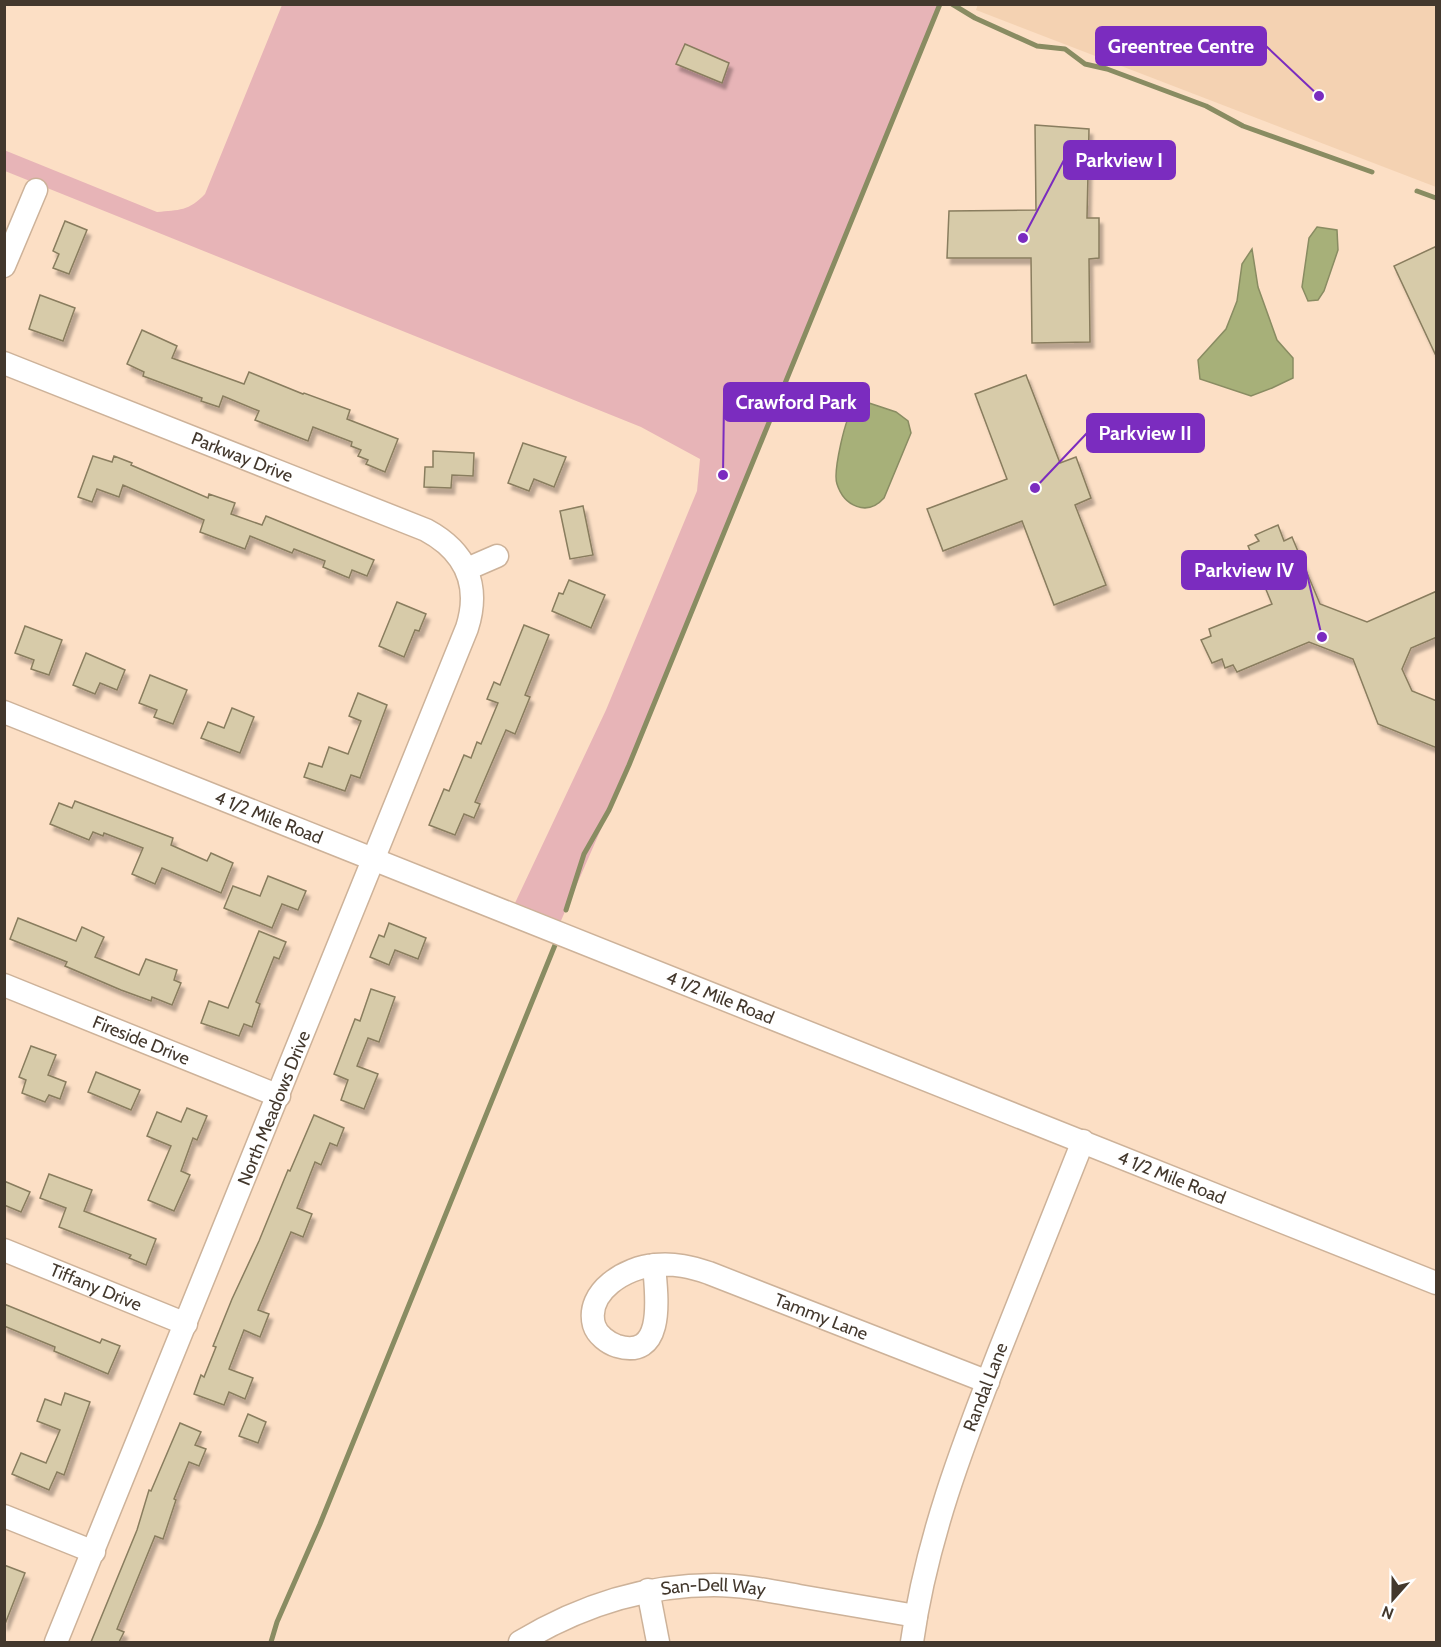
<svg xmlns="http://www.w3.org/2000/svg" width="1441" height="1647" font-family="Cabin,sans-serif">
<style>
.built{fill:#f4d2b2}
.green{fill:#e7b4b7}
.water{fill:#a7b079;stroke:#898c62;stroke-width:1.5}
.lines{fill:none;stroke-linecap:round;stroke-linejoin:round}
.stream{stroke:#898c62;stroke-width:5}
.building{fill:#d7cba9;stroke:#897d5e;stroke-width:1.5;filter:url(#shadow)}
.minor-casing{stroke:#cdb299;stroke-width:25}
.minor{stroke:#fff;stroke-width:22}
.labels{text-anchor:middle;stroke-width:4.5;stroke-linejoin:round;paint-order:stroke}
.street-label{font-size:18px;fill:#43382d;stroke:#fff}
.leader{fill:none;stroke:#7b2cbf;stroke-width:2}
.callout-dot{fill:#7b2cbf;stroke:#fff;stroke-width:2}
.callout{fill:#7b2cbf;stroke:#7b2cbf;stroke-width:2}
.callout-label{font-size:20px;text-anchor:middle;font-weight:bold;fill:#fff}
</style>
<defs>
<filter id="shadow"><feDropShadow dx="3.5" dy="6" stdDeviation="1.5" flood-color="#0004"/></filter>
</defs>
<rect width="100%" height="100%" fill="#fcdfc5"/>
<path class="built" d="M 978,4 L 1436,5 L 1436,187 L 976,10 Z"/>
<path class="green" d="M 282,5 L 940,5 L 629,765 L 560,923 L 515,903 L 606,710 L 697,491 L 700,459 L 641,427 L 5,171 L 4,150 L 157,212 C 179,210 189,211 205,194 Z"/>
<g class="water">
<path d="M 1317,227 L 1337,230 L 1338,250 L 1324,291 L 1318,300 L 1308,301 L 1302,287 L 1309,238 Z"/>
<path d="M 1252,249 L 1258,287 L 1277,340 L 1293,358 L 1293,378 L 1272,388 L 1251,396 L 1200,379 L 1198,360 L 1226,329 L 1237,301 L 1242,264 Z"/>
<path d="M 869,403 L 896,412 L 908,421 L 911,433 L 884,498 C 867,517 844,506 837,484 C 833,473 845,414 855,407 C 858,405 865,404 869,403 Z"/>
</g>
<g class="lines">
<g class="stream">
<path d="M 952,4 L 975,18 L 1037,46 L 1065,49 L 1085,64 L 1107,69 L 1206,106 L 1243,126 L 1372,172"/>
<path d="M 1417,191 L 1436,198"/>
<path d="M 566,910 L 584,854 L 609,810 L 629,765 L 940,4"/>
<path d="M 271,1642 L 277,1622 L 320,1524 L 555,945"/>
</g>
</g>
<g class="building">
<path d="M 685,44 L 729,63 L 722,83 L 676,64 Z"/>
<path d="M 1035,125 L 1089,129 L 1087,218 L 1099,218 L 1099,258 L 1089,259 L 1090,342 L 1032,343 L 1031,258 L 947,258 L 949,211 L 1036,210 Z"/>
<path d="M 65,221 L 87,230 L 69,274 L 53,268 L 59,254 L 53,251 Z"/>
<path d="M 1437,246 L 1437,358 L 1394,266 Z"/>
<path d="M 40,295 L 75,308 L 63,341 L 29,329 Z"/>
<path d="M 142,330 L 177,346 L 172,358 L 244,384 L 249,372 L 303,394 L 304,393 L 350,410 L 347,419 L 398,439 L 385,472 L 366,464 L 368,460 L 358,456 L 361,450 L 351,446 L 352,442 L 313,427 L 308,441 L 255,420 L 259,411 L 223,396 L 219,407 L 201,401 L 202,398 L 143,376 L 144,372 L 127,364 Z"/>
<path d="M 1026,375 L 1060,463 L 1076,457 L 1091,498 L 1075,505 L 1106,585 L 1054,605 L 1022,521 L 943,551 L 927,509 L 1007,479 L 975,394 Z"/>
<path d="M 523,443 L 566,457 L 554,487 L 534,479 L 529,491 L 508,483 Z"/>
<path d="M 433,451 L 474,453 L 473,476 L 452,475 L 451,488 L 424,487 L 425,467 L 433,467 Z"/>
<path d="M 93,456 L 112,462 L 114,456 L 132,463 L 131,465 L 208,498 L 209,494 L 235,503 L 231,514 L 262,525 L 266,516 L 374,560 L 367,576 L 352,570 L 349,578 L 323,567 L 325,561 L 294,549 L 292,553 L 250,536 L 245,549 L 200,532 L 204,520 L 123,485 L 119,497 L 97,489 L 92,502 L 78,497 Z"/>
<path d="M 583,506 L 593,555 L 570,559 L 560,511 Z"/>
<path d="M 1278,525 L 1284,541 L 1292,537 L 1320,604 L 1367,622 L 1437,591 L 1437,637 L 1411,648 L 1402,669 L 1412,691 L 1437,701 L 1437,748 L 1378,724 L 1353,659 L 1309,642 L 1237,672 L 1233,665 L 1225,668 L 1222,659 L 1212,663 L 1201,640 L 1211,636 L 1209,629 L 1272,604 L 1248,546 L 1259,541 L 1255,535 Z"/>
<path d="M 569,580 L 605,595 L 591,628 L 552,611 L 559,593 L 563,594 Z"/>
<path d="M 397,602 L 426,614 L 419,631 L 415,630 L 404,657 L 379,646 Z"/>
<path d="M 524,625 L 549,635 L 525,695 L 530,697 L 515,734 L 506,730 L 475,802 L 480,804 L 474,818 L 464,814 L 455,835 L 429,825 L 444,789 L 449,791 L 464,755 L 471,758 L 477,742 L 481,744 L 498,703 L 487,699 L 494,682 L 500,685 Z"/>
<path d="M 25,626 L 62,640 L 49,675 L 31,669 L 34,660 L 15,653 Z"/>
<path d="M 86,653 L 125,670 L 117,690 L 100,683 L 95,694 L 73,685 Z"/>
<path d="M 150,675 L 187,690 L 173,724 L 154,717 L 157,710 L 139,703 Z"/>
<path d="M 358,693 L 387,705 L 360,778 L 351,775 L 345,791 L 304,777 L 309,763 L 322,767 L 329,747 L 348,754 L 361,721 L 349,716 Z"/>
<path d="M 232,708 L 254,717 L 240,753 L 201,738 L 208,722 L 224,728 Z"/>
<path d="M 75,801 L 173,838 L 171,845 L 207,861 L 211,853 L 233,863 L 221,893 L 162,868 L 155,884 L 132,874 L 143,848 L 104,833 L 103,836 L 93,832 L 89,840 L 50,824 L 59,803 L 72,808 Z"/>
<path d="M 268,876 L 306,891 L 298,910 L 282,904 L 272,928 L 224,908 L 233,886 L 260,896 Z"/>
<path d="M 18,918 L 76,941 L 82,927 L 104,937 L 95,957 L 139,975 L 146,959 L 177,970 L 174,980 L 181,983 L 172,1005 L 152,997 L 151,1001 L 121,990 L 65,966 L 67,962 L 10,939 Z"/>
<path d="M 389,923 L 426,938 L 418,959 L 395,950 L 389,965 L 370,957 L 379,935 L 384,937 Z"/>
<path d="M 259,931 L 286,942 L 279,959 L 274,957 L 256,1002 L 260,1004 L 252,1027 L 244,1024 L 239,1036 L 201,1023 L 209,1001 L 228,1008 Z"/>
<path d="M 371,989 L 395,997 L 379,1042 L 368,1038 L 357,1066 L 378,1074 L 364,1109 L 341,1100 L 348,1080 L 334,1074 L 355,1019 L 360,1021 Z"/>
<path d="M 31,1046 L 56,1055 L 48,1075 L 66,1082 L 60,1099 L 49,1095 L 45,1102 L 22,1093 L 26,1080 L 19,1077 Z"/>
<path d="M 96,1072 L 140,1090 L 131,1110 L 88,1092 Z"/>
<path d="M 187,1108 L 207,1116 L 197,1140 L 193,1138 L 181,1171 L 190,1175 L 174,1211 L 148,1200 L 171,1146 L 147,1136 L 157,1112 L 181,1122 Z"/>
<path d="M 314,1115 L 344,1128 L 337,1146 L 330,1143 L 321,1165 L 315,1162 L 297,1208 L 312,1214 L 303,1237 L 291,1232 L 258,1310 L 269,1314 L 260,1337 L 244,1330 L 229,1369 L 253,1378 L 245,1399 L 229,1392 L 224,1405 L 194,1394 L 201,1375 L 204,1377 L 216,1347 L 213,1346 L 232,1299 L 259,1241 L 288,1170 L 290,1171 Z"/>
<path d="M 49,1174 L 92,1190 L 84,1211 L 156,1239 L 146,1265 L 129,1258 L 131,1255 L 59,1227 L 66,1208 L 40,1198 Z"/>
<path d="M 4,1181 L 30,1192 L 21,1212 L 4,1205 Z"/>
<path d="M 4,1304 L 100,1343 L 102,1339 L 120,1346 L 108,1374 L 54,1351 L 55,1347 L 4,1326 Z"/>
<path d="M 65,1393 L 90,1402 L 64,1475 L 57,1472 L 49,1490 L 12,1474 L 21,1453 L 46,1463 L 60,1430 L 37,1421 L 45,1399 L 61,1405 Z"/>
<path d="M 248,1414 L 266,1422 L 258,1443 L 239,1436 Z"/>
<path d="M 180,1423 L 201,1432 L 195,1445 L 206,1449 L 199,1466 L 189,1462 L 174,1499 L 176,1500 L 163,1539 L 155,1536 L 117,1629 L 124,1632 L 119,1642 L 91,1642 L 137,1530 L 149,1490 L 151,1491 Z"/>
<path d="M 4,1565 L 25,1573 L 5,1624 L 4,1624 Z"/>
</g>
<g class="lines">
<g class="minor-casing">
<g id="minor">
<path d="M 4,266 L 36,190"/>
<path id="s1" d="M 4,363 L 426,530 C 465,551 481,584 467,628 L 56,1642"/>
<path d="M 467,569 L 497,556"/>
<path id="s2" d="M 4,712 L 1436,1283"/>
<path id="s3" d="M 4,985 L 279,1096"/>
<path id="s4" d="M 4,1250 L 186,1324"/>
<path id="s5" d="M 654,1265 C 656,1292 667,1361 617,1346 C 608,1343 597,1335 594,1325 C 585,1291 627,1267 655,1265 C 675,1263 691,1267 709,1273 L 988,1382"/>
<path d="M 4,1516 L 94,1552"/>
<path d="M 648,1590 L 658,1642"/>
<path id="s6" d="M 520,1642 C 580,1606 643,1585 714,1585 C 742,1585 771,1591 799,1596 C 838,1603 877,1609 916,1616"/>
<path id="s7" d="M 912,1642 C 926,1541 962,1447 999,1352 C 1027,1281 1055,1211 1083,1141"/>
</g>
</g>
<use href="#minor" class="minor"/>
</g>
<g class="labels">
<g class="street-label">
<text dy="6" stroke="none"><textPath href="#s1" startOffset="256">Parkway Drive</textPath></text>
<text dy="6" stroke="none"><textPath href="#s2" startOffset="285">4 1/2 Mile Road</textPath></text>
<text dy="6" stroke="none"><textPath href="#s2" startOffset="771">4 1/2 Mile Road</textPath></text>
<text dy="6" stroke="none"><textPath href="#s3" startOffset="148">Fireside Drive</textPath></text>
<text transform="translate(274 1108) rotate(-68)" y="6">North Meadows Drive</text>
<text dy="6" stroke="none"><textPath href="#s2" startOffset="1257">4 1/2 Mile Road</textPath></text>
<text dy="6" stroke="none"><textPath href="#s4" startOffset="99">Tiffany Drive</textPath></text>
<text dy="6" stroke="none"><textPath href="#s5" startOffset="414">Tammy Lane</textPath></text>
<text dy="6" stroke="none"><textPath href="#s7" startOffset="266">Randal Lane</textPath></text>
<text dy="6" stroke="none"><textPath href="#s6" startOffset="204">San-Dell Way</textPath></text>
</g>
</g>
<path class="leader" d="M1319 96L1266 46M1023 238L1064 160M723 475L724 402M1035 488L1087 433M1322 637L1306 570"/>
<g class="callout-dot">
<circle cx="1319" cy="96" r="6"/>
<circle cx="1023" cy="238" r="6"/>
<circle cx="723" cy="475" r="6"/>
<circle cx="1035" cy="488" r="6"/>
<circle cx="1322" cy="637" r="6"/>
</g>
<g class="callout">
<rect x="1096" y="27" width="170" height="38" rx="6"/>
<rect x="1064" y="141" width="111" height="38" rx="6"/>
<rect x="724" y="383" width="145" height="38" rx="6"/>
<rect x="1087" y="414" width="117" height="38" rx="6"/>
<rect x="1182" y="551" width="124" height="38" rx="6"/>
</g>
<g class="callout-label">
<text x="1181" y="53">Greentree Centre</text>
<text x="1119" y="167">Parkview I</text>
<text x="796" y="409">Crawford Park</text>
<text x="1145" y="440">Parkview II</text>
<text x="1244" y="577">Parkview IV</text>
</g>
<rect width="1441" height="1647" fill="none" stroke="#43382d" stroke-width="12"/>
<g transform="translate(1393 1599) rotate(201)" stroke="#ffffff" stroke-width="4.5" paint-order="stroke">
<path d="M0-4.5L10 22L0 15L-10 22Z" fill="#43382d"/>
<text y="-9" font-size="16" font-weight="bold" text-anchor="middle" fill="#43382d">N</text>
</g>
</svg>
